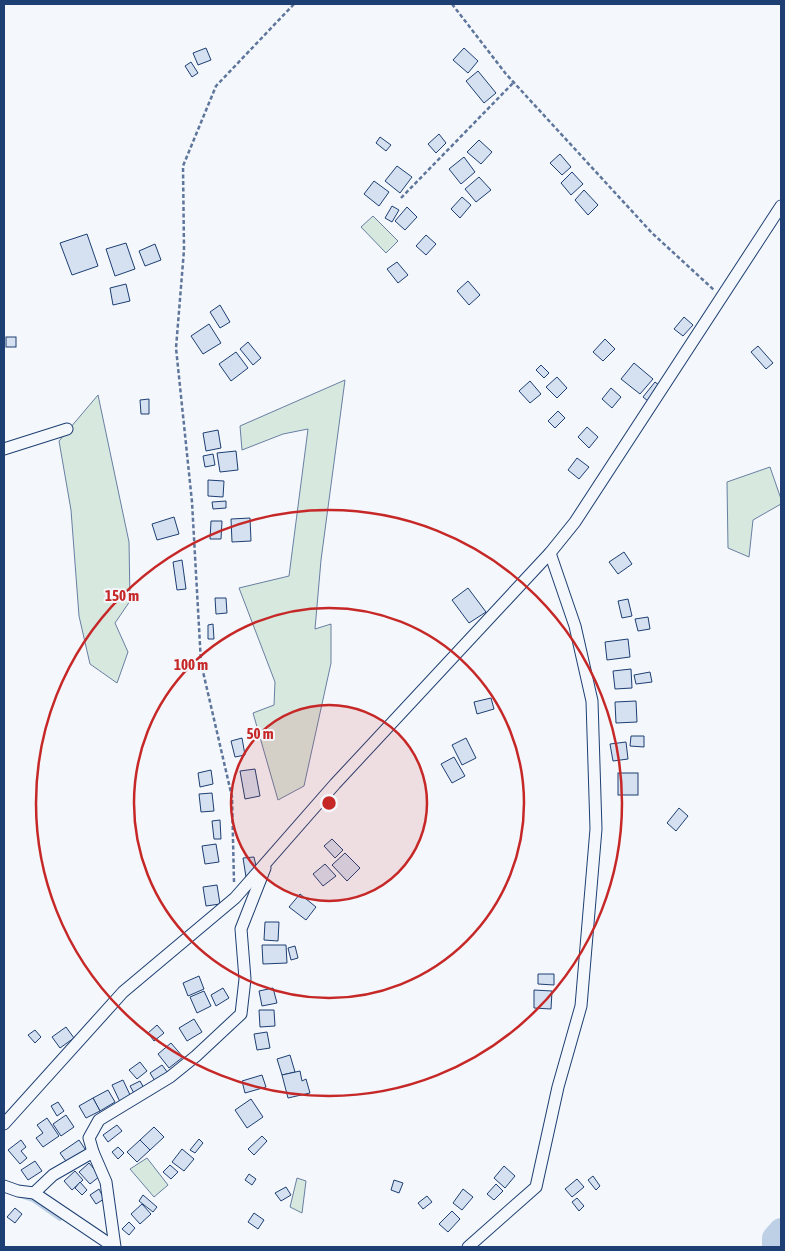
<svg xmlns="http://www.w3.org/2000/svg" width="785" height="1251" font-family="'Asap Condensed',sans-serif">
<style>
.green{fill:#d7e8df;stroke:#687fa3}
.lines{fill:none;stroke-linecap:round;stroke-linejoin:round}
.stream{stroke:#bed0e5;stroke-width:4}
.river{stroke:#bed0e5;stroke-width:24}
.building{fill:#d5e0f0;stroke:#1d3f73}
.street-casing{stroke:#1d3f73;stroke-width:13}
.path{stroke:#5e769c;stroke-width:2.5;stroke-dasharray:4 2.5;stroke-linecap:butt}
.street{stroke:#f4f7fb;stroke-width:11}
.ring{fill:none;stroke:#c62828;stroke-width:2.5}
.centre{fill:#c62828;stroke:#f4f7fb;stroke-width:2.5}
.ring-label{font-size:15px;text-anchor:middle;font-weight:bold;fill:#c62828;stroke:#f4f7fb;stroke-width:4;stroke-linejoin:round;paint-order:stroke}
</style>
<rect width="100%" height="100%" fill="#f4f7fb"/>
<g class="green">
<path d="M 373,216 L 398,241 L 386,253 L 361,227 Z"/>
<path d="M 345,380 L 321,560 L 315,629 L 331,624 L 331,663 L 304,786 L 278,800 L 253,713 L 274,705 L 275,682 L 239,588 L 289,576 L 308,429 L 283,434 L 242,450 L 240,426 Z"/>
<path d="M 98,395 L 129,542 L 130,601 L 115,623 L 128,652 L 117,683 L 90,664 L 79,616 L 71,510 L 59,441 Z"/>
<path d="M 770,467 L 781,499 L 781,504 L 753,520 L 749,557 L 728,548 L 727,482 Z"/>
<path d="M 147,1158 L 168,1185 L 154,1197 L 130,1169 Z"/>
<path d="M 297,1178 L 306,1181 L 302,1213 L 290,1207 Z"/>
</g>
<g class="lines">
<path class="stream" d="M 21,1196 L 33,1200 L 60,1219"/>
<path class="river" d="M 774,1247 L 774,1238 L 781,1230"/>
</g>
<g class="building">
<path d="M 206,48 L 211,60 L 198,65 L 193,53 Z"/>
<path d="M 464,48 L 478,61 L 468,73 L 453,60 Z"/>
<path d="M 191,62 L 198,73 L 192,77 L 185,66 Z"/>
<path d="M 478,71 L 496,93 L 484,103 L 466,81 Z"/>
<path d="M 439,134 L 446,143 L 436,153 L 428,144 Z"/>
<path d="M 380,137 L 391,145 L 386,151 L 376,143 Z"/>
<path d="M 479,140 L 492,152 L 481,164 L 467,152 Z"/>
<path d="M 560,154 L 571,167 L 562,175 L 550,163 Z"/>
<path d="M 464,157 L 475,172 L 461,184 L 449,169 Z"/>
<path d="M 397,166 L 412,177 L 400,193 L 385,181 Z"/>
<path d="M 572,172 L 583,184 L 571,195 L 561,183 Z"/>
<path d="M 479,177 L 491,190 L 476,202 L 465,189 Z"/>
<path d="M 374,181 L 389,192 L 379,206 L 364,194 Z"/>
<path d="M 584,190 L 598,205 L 588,215 L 575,200 Z"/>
<path d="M 462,197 L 471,205 L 460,218 L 451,209 Z"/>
<path d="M 392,206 L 399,210 L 392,222 L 385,218 Z"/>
<path d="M 407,207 L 417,217 L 405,230 L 395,221 Z"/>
<path d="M 87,234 L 98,266 L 72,275 L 60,243 Z"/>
<path d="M 426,235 L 436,244 L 426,255 L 416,246 Z"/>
<path d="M 126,243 L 135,269 L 115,276 L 106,249 Z"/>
<path d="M 155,244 L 161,260 L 145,266 L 139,251 Z"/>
<path d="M 397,262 L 408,275 L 398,283 L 387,269 Z"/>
<path d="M 468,281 L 480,295 L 469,305 L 457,291 Z"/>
<path d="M 126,284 L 130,301 L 113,305 L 110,288 Z"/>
<path d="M 220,305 L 230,322 L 220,328 L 210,312 Z"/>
<path d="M 684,317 L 693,325 L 683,336 L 674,329 Z"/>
<path d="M 209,324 L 221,343 L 203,354 L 191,336 Z"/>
<rect x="6" y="337" width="10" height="10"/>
<path d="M 605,339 L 615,349 L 603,361 L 593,352 Z"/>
<path d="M 248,342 L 261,358 L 253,365 L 240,349 Z"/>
<path d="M 758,346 L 773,363 L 766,369 L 751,352 Z"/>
<path d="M 236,352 L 248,368 L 231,381 L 219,364 Z"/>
<path d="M 634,363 L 653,379 L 640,394 L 621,379 Z"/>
<path d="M 541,365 L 549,373 L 544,378 L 536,370 Z"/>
<path d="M 557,377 L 567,388 L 557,398 L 546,387 Z"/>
<path d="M 530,381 L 541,394 L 530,403 L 519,391 Z"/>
<path d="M 655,382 L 665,390 L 653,405 L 643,397 Z"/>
<path d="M 611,388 L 621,397 L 612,408 L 602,399 Z"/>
<path d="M 149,399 L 149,414 L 141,414 L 140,400 Z"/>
<path d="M 558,411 L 565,418 L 555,428 L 548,421 Z"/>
<path d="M 587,427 L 598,437 L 589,448 L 578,437 Z"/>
<path d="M 218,430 L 221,448 L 206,451 L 203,433 Z"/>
<path d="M 236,451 L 238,470 L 220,472 L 217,453 Z"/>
<path d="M 213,454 L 215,465 L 205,467 L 203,456 Z"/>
<path d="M 577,458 L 589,467 L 579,479 L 568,470 Z"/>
<path d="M 208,480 L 224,481 L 223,497 L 208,496 Z"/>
<path d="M 226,501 L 226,508 L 213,509 L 212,502 Z"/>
<path d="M 174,517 L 179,534 L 157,540 L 152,524 Z"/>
<path d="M 250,518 L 251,541 L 232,542 L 231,519 Z"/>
<path d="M 211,521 L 222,521 L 221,539 L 210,539 Z"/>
<path d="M 624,552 L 632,564 L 618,574 L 609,562 Z"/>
<path d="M 182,560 L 186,589 L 177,590 L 173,562 Z"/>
<path d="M 468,588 L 486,612 L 469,623 L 452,600 Z"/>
<path d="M 215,598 L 226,598 L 227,613 L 216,614 Z"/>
<path d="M 628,599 L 632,616 L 622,618 L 618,601 Z"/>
<path d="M 648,617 L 650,629 L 638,631 L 635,619 Z"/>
<path d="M 213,624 L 214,639 L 208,639 L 208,625 Z"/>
<path d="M 628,639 L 630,657 L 607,660 L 605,642 Z"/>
<path d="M 631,669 L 632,688 L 615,689 L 613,671 Z"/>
<path d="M 650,672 L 652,682 L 636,684 L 634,675 Z"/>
<path d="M 491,698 L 494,709 L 477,714 L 474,702 Z"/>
<path d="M 636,701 L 637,722 L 616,723 L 615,702 Z"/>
<path d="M 631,736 L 644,736 L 644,747 L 630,746 Z"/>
<path d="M 242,738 L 245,755 L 235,757 L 231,741 Z"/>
<path d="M 466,738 L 476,758 L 462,765 L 452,745 Z"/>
<path d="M 626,742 L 628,759 L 613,761 L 610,744 Z"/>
<path d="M 454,757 L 465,776 L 452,783 L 441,764 Z"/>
<path d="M 255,769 L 260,796 L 245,799 L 240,771 Z"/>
<path d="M 211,770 L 213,784 L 200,787 L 198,773 Z"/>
<rect x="618" y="773" width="20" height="22"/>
<path d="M 212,793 L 214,811 L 201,812 L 199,794 Z"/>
<path d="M 679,808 L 688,816 L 676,831 L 667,823 Z"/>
<path d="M 220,820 L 221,839 L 214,839 L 212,821 Z"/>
<path d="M 332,839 L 343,850 L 335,858 L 324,846 Z"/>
<path d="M 216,844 L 219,862 L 205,864 L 202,846 Z"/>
<path d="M 345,853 L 360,868 L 347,881 L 332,865 Z"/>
<path d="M 254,857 L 258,875 L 246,877 L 243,858 Z"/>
<path d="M 325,864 L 336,876 L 323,886 L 313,874 Z"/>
<path d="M 217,885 L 220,904 L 206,906 L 203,887 Z"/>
<path d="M 300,894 L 316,907 L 306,920 L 289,907 Z"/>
<path d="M 265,922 L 279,922 L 278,941 L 264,940 Z"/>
<path d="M 262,945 L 286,945 L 287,963 L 263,964 Z"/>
<path d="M 295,946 L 298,958 L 291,960 L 288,948 Z"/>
<path d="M 538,974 L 554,974 L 554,985 L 538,984 Z"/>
<path d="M 199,976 L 204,989 L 188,996 L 183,983 Z"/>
<path d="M 223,988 L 229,998 L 216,1006 L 211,995 Z"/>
<path d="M 273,988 L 277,1003 L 262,1006 L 259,991 Z"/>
<path d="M 534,990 L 552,991 L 551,1009 L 534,1008 Z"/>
<path d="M 204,991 L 211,1006 L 197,1013 L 190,997 Z"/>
<path d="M 259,1010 L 274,1010 L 275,1026 L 260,1027 Z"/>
<path d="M 194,1019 L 202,1032 L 187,1041 L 179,1028 Z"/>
<path d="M 157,1025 L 164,1033 L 154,1041 L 148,1033 Z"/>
<path d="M 66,1027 L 74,1038 L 60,1048 L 52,1037 Z"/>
<path d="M 35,1030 L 41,1037 L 35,1043 L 28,1035 Z"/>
<path d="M 267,1032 L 270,1048 L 257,1050 L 254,1034 Z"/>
<path d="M 171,1043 L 183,1057 L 169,1068 L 158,1054 Z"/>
<path d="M 290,1055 L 295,1072 L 282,1075 L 277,1059 Z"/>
<path d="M 140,1062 L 147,1071 L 137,1079 L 129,1070 Z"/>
<path d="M 162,1065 L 168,1073 L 155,1081 L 150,1073 Z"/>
<path d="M 300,1071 L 302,1081 L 306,1079 L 310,1093 L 288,1098 L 282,1075 Z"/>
<path d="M 262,1075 L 266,1087 L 245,1093 L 242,1081 Z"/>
<path d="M 123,1080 L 131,1097 L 120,1102 L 112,1085 Z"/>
<path d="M 140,1081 L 145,1090 L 135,1095 L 130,1086 Z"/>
<path d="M 108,1090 L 115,1102 L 100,1111 L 93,1098 Z"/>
<path d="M 93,1098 L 100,1111 L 86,1118 L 79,1106 Z"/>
<path d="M 251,1099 L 263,1117 L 247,1128 L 235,1110 Z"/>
<path d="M 58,1102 L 64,1111 L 57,1116 L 51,1106 Z"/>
<path d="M 66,1115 L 74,1127 L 61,1136 L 53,1124 Z"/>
<path d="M 47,1118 L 59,1136 L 43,1147 L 36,1138 L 43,1133 L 37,1125 Z"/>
<path d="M 117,1125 L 122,1131 L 108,1142 L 103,1135 Z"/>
<path d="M 154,1127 L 164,1137 L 150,1150 L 140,1140 Z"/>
<path d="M 262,1136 L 267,1141 L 254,1155 L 248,1149 Z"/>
<path d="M 199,1139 L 203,1143 L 195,1153 L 190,1150 Z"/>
<path d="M 21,1140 L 26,1147 L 21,1151 L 27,1158 L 20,1164 L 8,1150 Z"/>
<path d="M 79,1140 L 87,1152 L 68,1164 L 60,1153 Z"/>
<path d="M 140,1140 L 150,1150 L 137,1162 L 127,1152 Z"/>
<path d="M 118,1147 L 124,1153 L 118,1159 L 112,1152 Z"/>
<path d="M 182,1149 L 194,1159 L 184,1171 L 172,1162 Z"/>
<path d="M 35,1161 L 42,1171 L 28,1180 L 21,1170 Z"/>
<path d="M 89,1163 L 100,1176 L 90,1184 L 79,1172 Z"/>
<path d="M 170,1165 L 178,1172 L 171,1179 L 163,1172 Z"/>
<path d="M 504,1166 L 515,1176 L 505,1188 L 494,1178 Z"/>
<path d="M 75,1171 L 83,1180 L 72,1190 L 64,1181 Z"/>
<path d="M 249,1174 L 256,1179 L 252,1185 L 245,1180 Z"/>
<path d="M 593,1176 L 600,1186 L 596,1190 L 588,1180 Z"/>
<path d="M 577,1179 L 584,1187 L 572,1197 L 565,1189 Z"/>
<path d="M 394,1180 L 403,1183 L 399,1193 L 391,1190 Z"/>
<path d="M 80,1182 L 87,1190 L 82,1195 L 75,1188 Z"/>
<path d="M 496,1184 L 503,1191 L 494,1200 L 487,1194 Z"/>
<path d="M 286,1187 L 291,1195 L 281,1201 L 275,1193 Z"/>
<path d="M 99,1189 L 104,1199 L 96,1204 L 90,1195 Z"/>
<path d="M 463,1189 L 473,1197 L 462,1210 L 453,1203 Z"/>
<path d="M 143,1195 L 157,1207 L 153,1212 L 139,1201 Z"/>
<path d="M 427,1196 L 432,1202 L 423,1209 L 418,1203 Z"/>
<path d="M 577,1198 L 584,1206 L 579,1211 L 572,1202 Z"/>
<path d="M 142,1204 L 151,1214 L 140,1224 L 131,1214 Z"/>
<path d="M 15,1208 L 22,1214 L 15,1223 L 7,1217 Z"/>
<path d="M 452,1211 L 460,1219 L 448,1232 L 439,1224 Z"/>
<path d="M 254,1213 L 264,1220 L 258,1229 L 248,1222 Z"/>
<path d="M 129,1222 L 135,1228 L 129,1235 L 122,1229 Z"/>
</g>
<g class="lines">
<g class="street-casing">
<g id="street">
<path d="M 4,449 L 67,429"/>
<path d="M 4,1124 L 123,992 L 235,898 L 335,784 L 550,553 L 575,522 L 781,206"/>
<path d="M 93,1152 L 89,1138 L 99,1120 L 170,1077 L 196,1056 L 241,1014 L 245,979 L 241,929 L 265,868"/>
<path d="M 4,1186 L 18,1191 L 34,1193 L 114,1247"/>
<path d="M 34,1193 L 53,1175 L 93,1152 L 106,1182 L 115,1247"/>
<path d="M 468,1247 L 536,1187 L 558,1087 L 581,1006 L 596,829 L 592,701 L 575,626 L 550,553"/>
</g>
</g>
<g class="path">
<path d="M 452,4 L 506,74 L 652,233 L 714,290"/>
<path d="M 401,198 L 514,82"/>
<path d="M 234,882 L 232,797 L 201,663 L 192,502 L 176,348 L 184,250 L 183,166 L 216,86 L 294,4"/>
</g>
<use href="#street" class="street"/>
</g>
<circle cx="329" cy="803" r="98" fill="#c62828" fill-opacity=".12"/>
<g class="ring">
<circle cx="329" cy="803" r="98"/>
<circle cx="329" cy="803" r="195"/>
<circle cx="329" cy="803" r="293"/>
</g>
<circle cx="329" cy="803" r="8" class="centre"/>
<g class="ring-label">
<text x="122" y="601">150 m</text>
<text x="191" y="670">100 m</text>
<text x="260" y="739">50 m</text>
</g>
<rect width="785" height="1251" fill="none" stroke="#1d3f73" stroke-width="10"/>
</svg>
